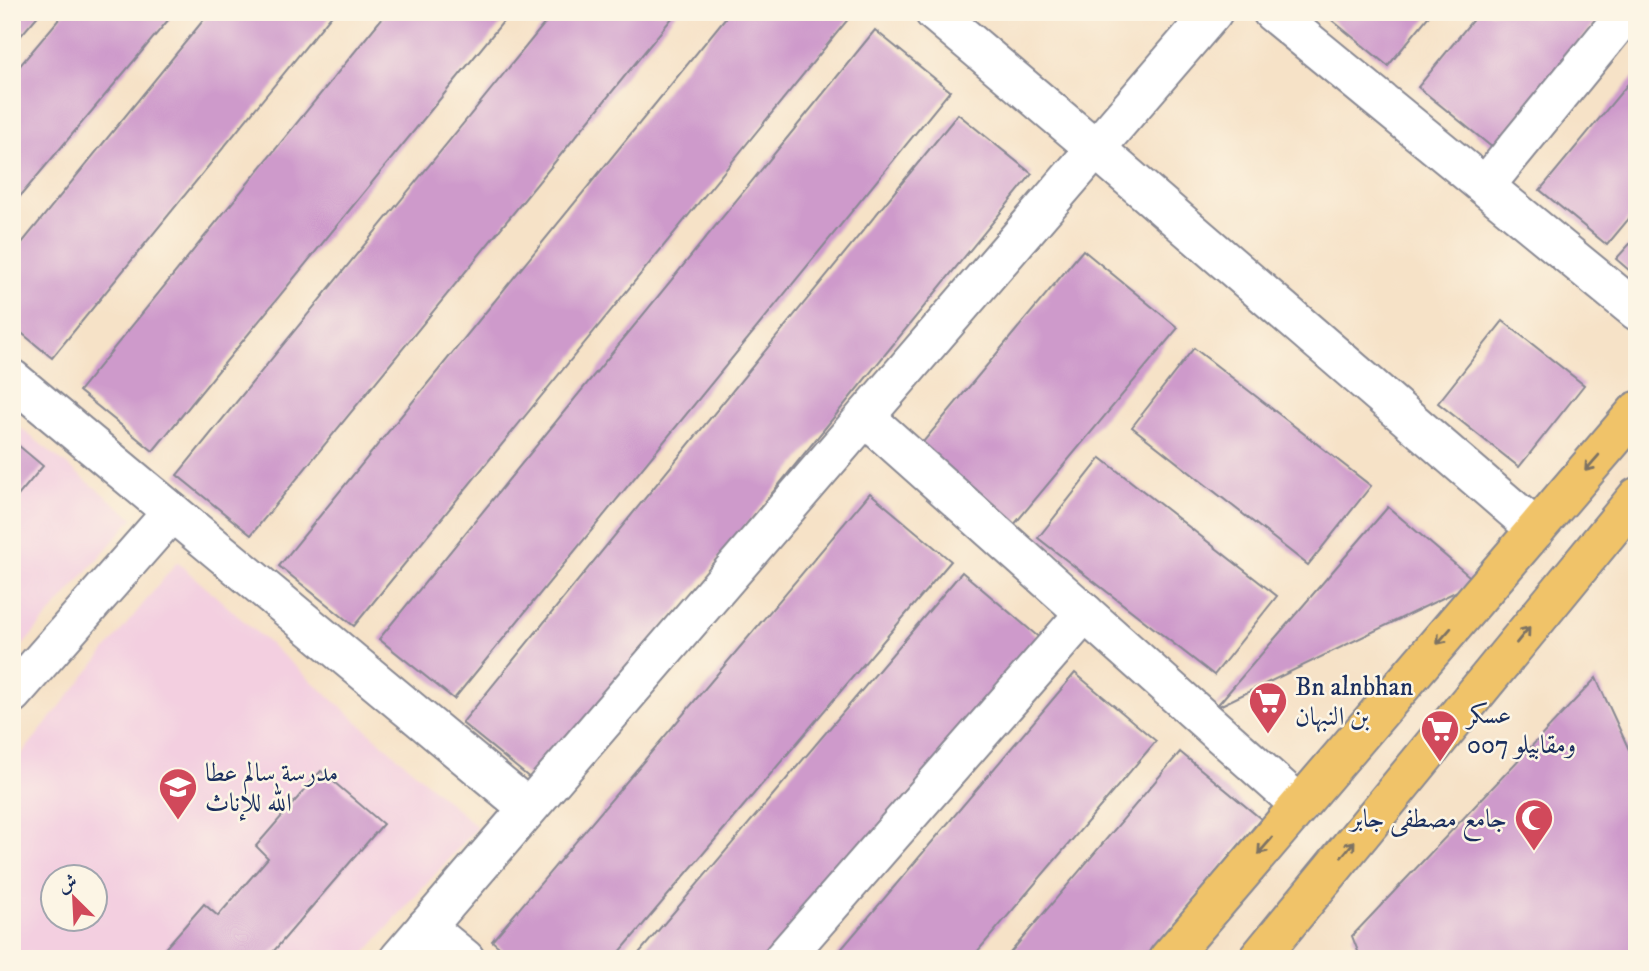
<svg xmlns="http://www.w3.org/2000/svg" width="1649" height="971" font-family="'IM FELL DW Pica',Amiri,serif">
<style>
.built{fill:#f3cfe0;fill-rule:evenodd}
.building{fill:#ce9acb}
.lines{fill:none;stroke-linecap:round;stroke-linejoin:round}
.minor-casing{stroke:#888892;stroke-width:42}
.major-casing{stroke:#888892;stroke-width:42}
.minor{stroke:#fff;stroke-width:38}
.major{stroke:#f0c369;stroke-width:38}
.oneway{stroke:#7b7263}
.labels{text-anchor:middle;stroke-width:5;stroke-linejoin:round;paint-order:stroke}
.poi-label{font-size:26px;fill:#1b2f5e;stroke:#fcf5e5;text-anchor:start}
</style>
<rect width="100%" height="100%" fill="#fcf5e5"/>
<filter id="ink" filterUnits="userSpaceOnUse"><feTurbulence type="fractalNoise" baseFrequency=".0143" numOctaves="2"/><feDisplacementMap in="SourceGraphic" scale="14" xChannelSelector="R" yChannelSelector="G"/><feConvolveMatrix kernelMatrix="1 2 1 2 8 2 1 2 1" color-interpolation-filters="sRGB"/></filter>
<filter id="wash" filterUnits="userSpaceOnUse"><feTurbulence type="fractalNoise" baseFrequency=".00686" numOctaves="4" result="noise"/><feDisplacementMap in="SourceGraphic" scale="28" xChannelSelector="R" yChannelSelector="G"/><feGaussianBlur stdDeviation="1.57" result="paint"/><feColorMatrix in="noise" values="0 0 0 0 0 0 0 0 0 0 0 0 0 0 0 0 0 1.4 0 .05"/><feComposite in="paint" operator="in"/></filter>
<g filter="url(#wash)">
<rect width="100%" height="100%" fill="#f6e2c7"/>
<g class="built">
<path d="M 12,421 L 133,518 L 12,658 Z"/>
<path d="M 177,562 L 477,827 L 360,959 L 12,959 L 12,766 ZM 52,876 L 94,876 L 94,918 L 52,918 Z"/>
</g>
<g id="blocks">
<g class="building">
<path d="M 12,12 L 41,12 L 12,46 Z"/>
<path d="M 65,12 L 175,12 L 12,206 L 12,75 Z"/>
<path d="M 210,12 L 334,12 L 52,358 L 12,325 L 12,255 Z"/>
<path d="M 387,12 L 511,12 L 153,451 L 79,391 Z"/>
<path d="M 554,12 L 677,12 L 251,535 L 177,475 Z"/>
<path d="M 730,12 L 844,12 L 850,17 L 354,626 L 279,566 Z"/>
<path d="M 1322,12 L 1432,12 L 1388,66 Z"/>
<path d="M 1479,12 L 1604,12 L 1493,148 L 1418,87 Z"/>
<path d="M 875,30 L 950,91 L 454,699 L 379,639 Z"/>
<path d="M 1637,73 L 1637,209 L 1607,245 L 1540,190 Z"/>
<path d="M 958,114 L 1032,174 L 536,783 L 462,723 Z"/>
<path d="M 1637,236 L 1637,277 L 1616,259 Z"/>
<path d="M 1083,250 L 1178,328 L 1013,526 L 918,448 Z"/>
<path d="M 1503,321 L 1584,385 L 1519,467 L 1438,403 Z"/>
<path d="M 1194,348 L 1371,486 L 1308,565 L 1132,427 Z"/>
<path d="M 12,440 L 43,466 L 12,503 Z"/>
<path d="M 1101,458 L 1277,596 L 1214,675 L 1038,538 Z"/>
<path d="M 870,493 L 951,561 L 614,959 L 513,959 L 492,941 Z"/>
<path d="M 1388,507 L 1476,582 L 1215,708 Z"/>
<path d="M 962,572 L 1042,640 L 772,959 L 634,959 Z"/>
<path d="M 1075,673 L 1156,741 L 971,959 L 833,959 Z"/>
<path d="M 1596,678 L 1637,767 L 1637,959 L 1361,959 L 1352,936 Z"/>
<path d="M 1180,752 L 1261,819 L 1143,959 L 1005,959 Z"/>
<path d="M 321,771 L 383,824 L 267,959 L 169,959 L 162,952 L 204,904 L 218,916 L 268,858 L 256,846 Z"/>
</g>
</g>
</g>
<g filter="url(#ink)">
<use href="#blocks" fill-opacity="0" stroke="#888892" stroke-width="2"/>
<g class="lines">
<g class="minor-casing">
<g id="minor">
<path d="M 934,12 L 1096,149 L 1536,529"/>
<path d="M 1272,12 L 1637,311"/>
<path d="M 1485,186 L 1627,12"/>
<path d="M 12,379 L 528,808"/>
<path d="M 865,417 L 1300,805"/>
<path d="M 12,694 L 172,512"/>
<path d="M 426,927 L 465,959"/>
<path d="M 399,959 L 1213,12"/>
<path d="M 783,959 L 1085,613"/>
</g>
</g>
<g class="major-casing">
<g id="major">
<path d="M 1168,959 L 1637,411"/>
<path d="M 1258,959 L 1637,497"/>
</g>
</g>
<use href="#minor" class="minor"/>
<use href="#major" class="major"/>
</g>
<defs><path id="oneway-shaft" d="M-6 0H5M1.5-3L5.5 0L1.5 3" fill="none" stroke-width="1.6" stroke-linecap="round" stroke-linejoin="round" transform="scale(1.75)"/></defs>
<g class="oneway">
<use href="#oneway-shaft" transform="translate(1592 463) rotate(131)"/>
<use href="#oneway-shaft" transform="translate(1523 635) rotate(-51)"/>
<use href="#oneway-shaft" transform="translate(1444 636) rotate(131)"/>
<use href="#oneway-shaft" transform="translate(1265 846) rotate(131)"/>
<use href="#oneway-shaft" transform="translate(1348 849) rotate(-51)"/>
</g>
</g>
<defs>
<g id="supermarket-pin" transform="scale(2.0125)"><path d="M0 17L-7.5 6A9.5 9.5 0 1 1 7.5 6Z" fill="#d1495b" stroke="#fcf5e5"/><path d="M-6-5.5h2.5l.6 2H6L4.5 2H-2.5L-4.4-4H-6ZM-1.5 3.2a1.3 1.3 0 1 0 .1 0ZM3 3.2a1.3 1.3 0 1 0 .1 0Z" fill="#fff"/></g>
<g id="school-pin" transform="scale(2.0125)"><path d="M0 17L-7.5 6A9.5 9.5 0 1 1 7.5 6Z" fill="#d1495b" stroke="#fcf5e5"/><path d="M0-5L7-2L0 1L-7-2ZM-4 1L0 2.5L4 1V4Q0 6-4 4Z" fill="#fff"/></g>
<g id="mosque-pin" transform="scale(2.0125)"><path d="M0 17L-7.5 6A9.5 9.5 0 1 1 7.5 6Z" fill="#d1495b" stroke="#fcf5e5"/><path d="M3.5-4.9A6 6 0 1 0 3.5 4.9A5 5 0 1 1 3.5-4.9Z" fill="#fff"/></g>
</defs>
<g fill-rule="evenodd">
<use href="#supermarket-pin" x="1268" y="701"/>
<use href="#supermarket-pin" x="1440" y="729"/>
<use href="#school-pin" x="178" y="787"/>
<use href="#mosque-pin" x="1534" y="818"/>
</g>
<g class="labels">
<g class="poi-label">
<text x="1295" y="695">Bn alnbhan<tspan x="1295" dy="30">بن النبهان</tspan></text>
<text x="1467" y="723">عسكر<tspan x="1467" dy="30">ومقابيلو 007</tspan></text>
<text x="205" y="781">مدرسة سالم عطا<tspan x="205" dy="30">الله للإناث</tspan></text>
<text x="1507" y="827" text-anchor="end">جامع مصطفى جابر</text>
</g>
</g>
<rect width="1649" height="971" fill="none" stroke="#fcf5e5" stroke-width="42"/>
<g transform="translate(74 898) rotate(336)"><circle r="33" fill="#fcf5e5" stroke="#a2a6af" stroke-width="2"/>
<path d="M0-5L12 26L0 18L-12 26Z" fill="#d1495b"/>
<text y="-10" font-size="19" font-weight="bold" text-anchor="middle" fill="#1b2f5e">ش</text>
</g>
</svg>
